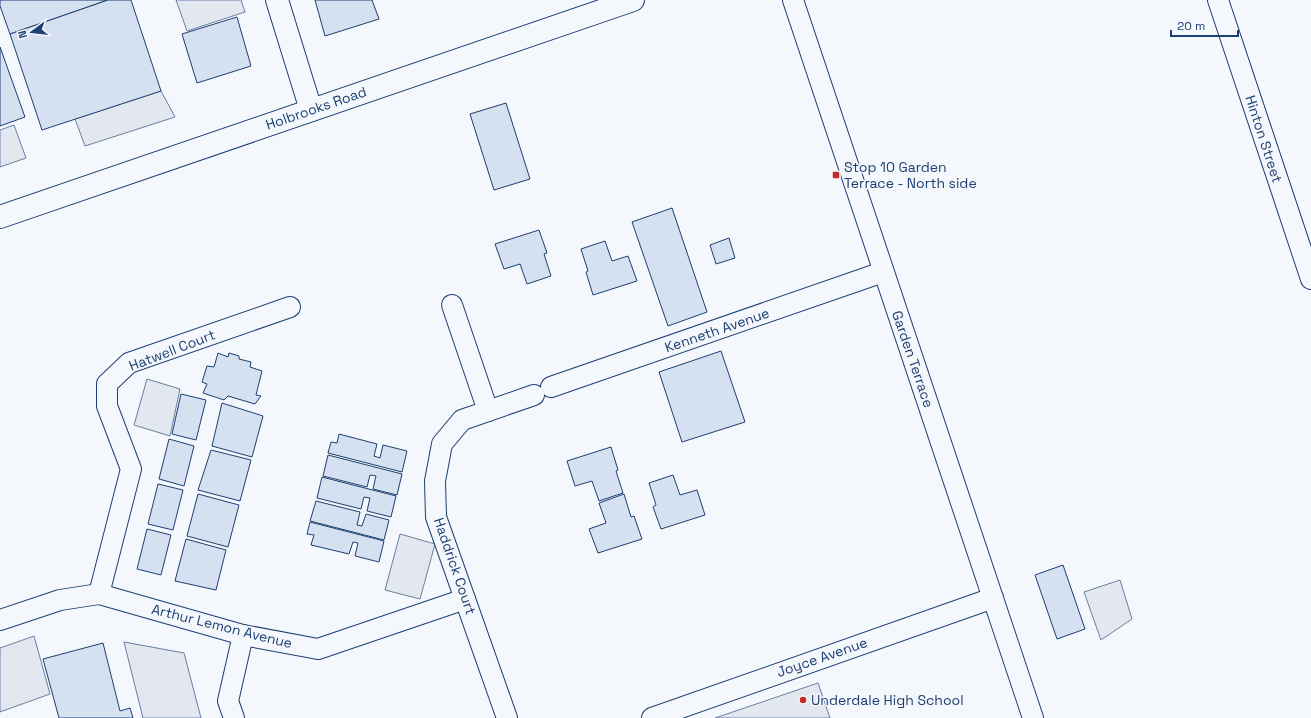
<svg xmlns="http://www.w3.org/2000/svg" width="1311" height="718" font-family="'Space Grotesk',sans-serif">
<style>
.parking{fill:#e3e8f0;stroke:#687fa3}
.building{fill:#d5e0f0;stroke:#1d3f73}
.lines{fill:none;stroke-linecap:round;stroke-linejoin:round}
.minor-casing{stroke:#1d3f73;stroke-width:22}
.tertiary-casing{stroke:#1d3f73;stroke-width:24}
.primary-casing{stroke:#1d3f73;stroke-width:24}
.minor{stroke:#f4f7fb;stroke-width:20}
.tertiary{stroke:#f4f7fb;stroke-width:22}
.primary{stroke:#f4f7fb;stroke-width:22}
.poi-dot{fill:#c62828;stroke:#f4f7fb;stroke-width:1.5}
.labels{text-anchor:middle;stroke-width:3;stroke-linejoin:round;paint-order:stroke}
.street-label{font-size:14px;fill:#1d3f73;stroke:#f4f7fb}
.poi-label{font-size:14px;fill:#1d3f73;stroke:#f4f7fb;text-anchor:start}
</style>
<rect width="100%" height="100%" fill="#f4f7fb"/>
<g class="parking">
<path d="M 176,0 L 241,0 L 245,12 L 187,31 Z"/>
<path d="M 161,91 L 175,117 L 85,146 L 75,119 Z"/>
<path d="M 14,125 L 26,158 L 0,167 L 0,130 Z"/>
<path d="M 147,379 L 180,389 L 170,436 L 134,425 Z"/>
<path d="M 400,534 L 435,544 L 420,599 L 385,590 Z"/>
<path d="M 1120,580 L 1132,619 L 1101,640 L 1084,592 Z"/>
<path d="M 34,636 L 50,694 L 0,712 L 0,648 Z"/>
<path d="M 124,642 L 184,653 L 201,718 L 143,718 Z"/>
<path d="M 818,683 L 830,718 L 715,718 Z"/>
</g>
<g class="building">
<path d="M 0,0 L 108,0 L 10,34 L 0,6 Z"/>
<path d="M 108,0 L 131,0 L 161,91 L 42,130 L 10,34 Z"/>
<path d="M 315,0 L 372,0 L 379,19 L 325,36 Z"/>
<path d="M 237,17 L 251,66 L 197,83 L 182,34 Z"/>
<path d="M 0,47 L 25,117 L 0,126 Z"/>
<path d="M 506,103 L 530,179 L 494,190 L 470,114 Z"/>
<path d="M 672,208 L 707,312 L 668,326 L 632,222 Z"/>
<path d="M 539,230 L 547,253 L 544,254 L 551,276 L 527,284 L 520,264 L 504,269 L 495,244 Z"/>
<path d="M 729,238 L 735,258 L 716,264 L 710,245 Z"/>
<path d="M 605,241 L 612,261 L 628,256 L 637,281 L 593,295 L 586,272 L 588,271 L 581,249 Z"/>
<path d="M 721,351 L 745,422 L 682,442 L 659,372 Z"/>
<path d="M 218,353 L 228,357 L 229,353 L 239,356 L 239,359 L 251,362 L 250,367 L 262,371 L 256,395 L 261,396 L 255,404 L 228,396 L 224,400 L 203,393 L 207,384 L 202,382 L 207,366 L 214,367 Z"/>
<path d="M 181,394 L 206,400 L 196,440 L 172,434 Z"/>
<path d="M 222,403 L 263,416 L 252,457 L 212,446 Z"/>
<path d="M 339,434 L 377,444 L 374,456 L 380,458 L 383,445 L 407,451 L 402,472 L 328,453 L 331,442 L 337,443 Z"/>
<path d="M 169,439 L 194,446 L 184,486 L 159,479 Z"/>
<path d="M 611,447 L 618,470 L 616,471 L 623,493 L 599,501 L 592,481 L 575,486 L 567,461 Z"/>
<path d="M 211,450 L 251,460 L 240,501 L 198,490 Z"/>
<path d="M 328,455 L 402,474 L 397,495 L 373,489 L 376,476 L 370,475 L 367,487 L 323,476 Z"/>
<path d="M 673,475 L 680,495 L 697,490 L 705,515 L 661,529 L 653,507 L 656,505 L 649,483 Z"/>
<path d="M 322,477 L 396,496 L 391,517 L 367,511 L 370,498 L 364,497 L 361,509 L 317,498 Z"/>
<path d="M 158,484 L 183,490 L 173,530 L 148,524 Z"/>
<path d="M 198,494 L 239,505 L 228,547 L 187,536 Z"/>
<path d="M 624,494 L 631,517 L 634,516 L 642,539 L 598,553 L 589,529 L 606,523 L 599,503 Z"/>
<path d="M 316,501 L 360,512 L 357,525 L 362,526 L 366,514 L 389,520 L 384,540 L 310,521 Z"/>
<path d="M 310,522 L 384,541 L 379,562 L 355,556 L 358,543 L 353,542 L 349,554 L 311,545 L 314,535 L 307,534 Z"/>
<path d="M 147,529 L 171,535 L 161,575 L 137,569 Z"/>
<path d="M 186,539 L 226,550 L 216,590 L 175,581 Z"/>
<path d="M 1063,565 L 1085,629 L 1057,639 L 1035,575 Z"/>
<path d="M 103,643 L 120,711 L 130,708 L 133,718 L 59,718 L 43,659 Z"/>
</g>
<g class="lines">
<g class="minor-casing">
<g id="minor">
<path d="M 793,0 L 1033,718"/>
<path d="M 1218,0 L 1311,279"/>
<path d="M 452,305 L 488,411"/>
<path d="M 551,387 L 883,272"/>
<path d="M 99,594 L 131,469 L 107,406 L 107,384 L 129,363 L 290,307"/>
<path d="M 0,620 L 60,600 L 99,594 L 243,635 L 318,649 L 465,599"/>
<path d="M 234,718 L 228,701 L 243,635"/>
<path d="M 507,718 L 436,517 L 435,481 L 442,444 L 462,420 L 534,395"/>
<path d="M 652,718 L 993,598"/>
</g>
</g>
<g class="tertiary-casing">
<path id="tertiary" d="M 277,0 L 311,110"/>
</g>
<g class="primary-casing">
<path id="primary" d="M 0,217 L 633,0"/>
</g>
<use href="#minor" class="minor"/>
<use href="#tertiary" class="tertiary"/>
<use href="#primary" class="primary"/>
</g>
<g class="poi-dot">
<rect x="832" y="171" width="8" height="8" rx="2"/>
<circle cx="803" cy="700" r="4"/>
</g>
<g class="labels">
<g class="street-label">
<text transform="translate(316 108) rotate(-19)" y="5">Holbrooks Road</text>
<text transform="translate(1264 139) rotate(72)" y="5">Hinton Street</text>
<text transform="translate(717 330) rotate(-19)" y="5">Kenneth Avenue</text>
<text transform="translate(172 350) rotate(-21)" y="5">Hatwell Court</text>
<text transform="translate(913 359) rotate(71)" y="5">Garden Terrace</text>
<text transform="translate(455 566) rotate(71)" y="5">Haddrick Court</text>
<text transform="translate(222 626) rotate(14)" y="5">Arthur Lemon Avenue</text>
<text transform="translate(822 657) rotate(-19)" y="5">Joyce Avenue</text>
</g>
<g class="poi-label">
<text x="844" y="172">Stop 10 Garden<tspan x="844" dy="16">Terrace - North side</tspan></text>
<text x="811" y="705">Underdale High School</text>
</g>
</g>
<g transform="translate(32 32) rotate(255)" stroke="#f4f7fb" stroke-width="3" paint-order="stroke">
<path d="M0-3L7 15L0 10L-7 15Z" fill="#1d3f73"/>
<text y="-6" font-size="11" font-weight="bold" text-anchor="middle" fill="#1d3f73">N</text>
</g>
<path d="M1171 30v6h67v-6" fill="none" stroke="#1d3f73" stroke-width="2"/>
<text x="1177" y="30" font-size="12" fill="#1d3f73" stroke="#f4f7fb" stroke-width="3" paint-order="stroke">20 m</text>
</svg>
